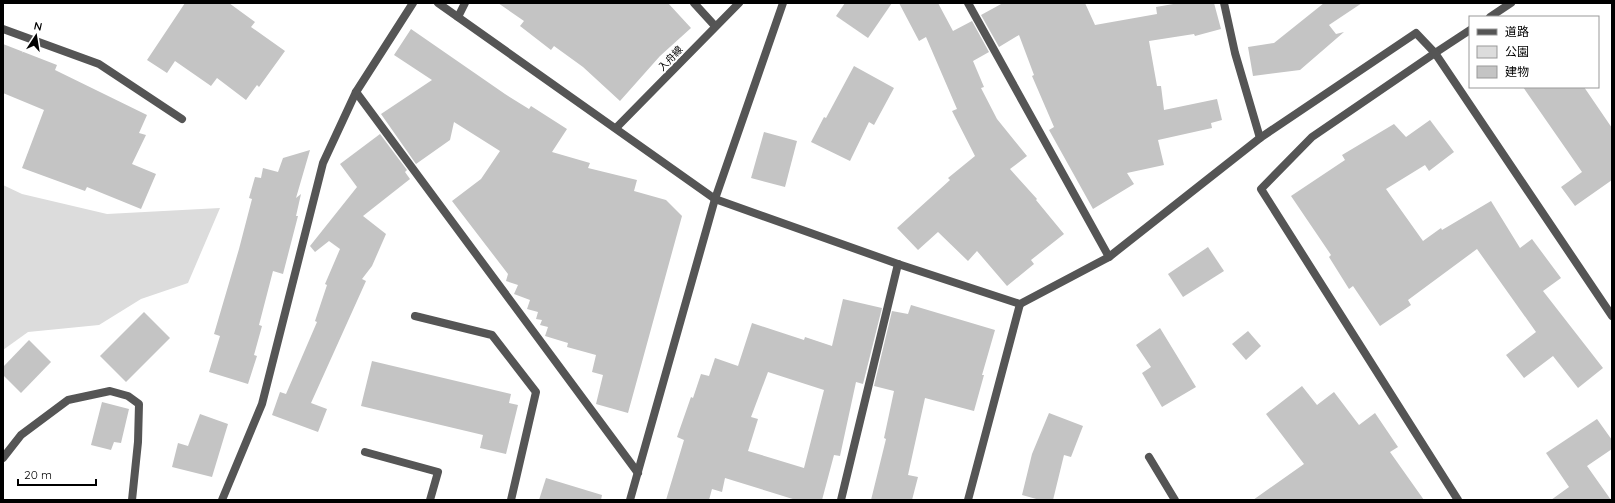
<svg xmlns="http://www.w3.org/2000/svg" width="1615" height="503" font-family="Quicksand,'Noto Sans JP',sans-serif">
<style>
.green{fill:#dcdcdc}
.building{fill:#c4c4c4;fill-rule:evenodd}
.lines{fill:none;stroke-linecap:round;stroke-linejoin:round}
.service{stroke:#555;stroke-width:8}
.minor{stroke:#555;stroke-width:8}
.tertiary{stroke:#555;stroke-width:8}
.labels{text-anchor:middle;stroke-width:4;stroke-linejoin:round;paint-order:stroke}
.street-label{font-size:10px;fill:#000;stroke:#fff}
</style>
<rect width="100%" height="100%" fill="#fff"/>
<path class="green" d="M 3,185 L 22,194 L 107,214 L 220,208 L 188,283 L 141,299 L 99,325 L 28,332 L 3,350 Z"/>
<g class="building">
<path d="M 185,3 L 229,3 L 255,22 L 251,27 L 285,51 L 259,87 L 257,85 L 246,100 L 217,78 L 211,86 L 175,61 L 167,73 L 147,60 Z"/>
<path d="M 498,3 L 668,3 L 691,28 L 660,56 L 620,101 L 583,67 L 554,46 L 551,50 L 520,26 L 524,21 Z"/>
<path d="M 845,3 L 892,3 L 868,38 L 836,16 Z"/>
<path d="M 899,3 L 938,3 L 953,31 L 972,21 L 989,52 L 973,61 L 984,87 L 981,88 L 997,119 L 1027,156 L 1010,169 L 1037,199 L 1036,200 L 1064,234 L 1031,260 L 1034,264 L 1007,286 L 977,251 L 968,261 L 938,232 L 918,250 L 897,228 L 950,180 L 948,178 L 975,156 L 952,111 L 957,109 L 926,37 L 919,41 Z"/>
<path d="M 1003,3 L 1085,3 L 1095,25 L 1157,14 L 1156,7 L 1179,3 L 1214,3 L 1221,29 L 1195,36 L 1194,34 L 1149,41 L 1157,86 L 1161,86 L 1164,110 L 1217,99 L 1222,120 L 1211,123 L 1212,128 L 1158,140 L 1164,165 L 1127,173 L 1134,184 L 1093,209 L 1049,130 L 1054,127 L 1032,76 L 1034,75 L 1019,35 L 999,47 L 981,15 Z"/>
<path d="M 1324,3 L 1362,3 L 1329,25 L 1336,34 L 1344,32 L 1300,70 L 1253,76 L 1248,47 L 1274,43 Z"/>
<path d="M 411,29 L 505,94 L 529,109 L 531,106 L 567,129 L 552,152 L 590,163 L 588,168 L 637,180 L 634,191 L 666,200 L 682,216 L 628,413 L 596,404 L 603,375 L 592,372 L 596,355 L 567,347 L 568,343 L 545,336 L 548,327 L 540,325 L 542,320 L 536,319 L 538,312 L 527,309 L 530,300 L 514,294 L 518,285 L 506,281 L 508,274 L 452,201 L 481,179 L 500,151 L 454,122 L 450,140 L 416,164 L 381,114 L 432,80 L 394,55 Z"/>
<path d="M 3,44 L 57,65 L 55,70 L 147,115 L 139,133 L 146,135 L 132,164 L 156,174 L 141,209 L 87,187 L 85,191 L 22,168 L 44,110 L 3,93 Z"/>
<path d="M 854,66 L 894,88 L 874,125 L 869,122 L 850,161 L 811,142 L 824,117 L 826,118 Z"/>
<path d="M 1523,87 L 1584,87 L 1612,128 L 1612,180 L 1575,206 L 1561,187 L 1582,172 Z"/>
<path d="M 1430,120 L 1454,152 L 1429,171 L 1425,165 L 1386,189 L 1423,241 L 1441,228 L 1442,230 L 1491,201 L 1520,248 L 1532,239 L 1561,278 L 1543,291 L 1603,368 L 1578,388 L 1553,356 L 1524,378 L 1506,355 L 1536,332 L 1477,249 L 1408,300 L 1411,305 L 1380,326 L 1353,286 L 1349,289 L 1329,257 L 1331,255 L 1291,196 L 1345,160 L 1342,155 L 1394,124 L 1406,137 Z"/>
<path d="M 764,132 L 797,141 L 785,187 L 751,178 Z"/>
<path d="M 380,134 L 407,170 L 405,172 L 410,179 L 363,216 L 386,234 L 372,266 L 362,279 L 366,281 L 311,403 L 327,409 L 318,432 L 272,415 L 280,392 L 286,394 L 317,322 L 315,321 L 327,285 L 325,284 L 340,249 L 329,241 L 315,252 L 310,246 L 357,187 L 340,164 Z"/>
<path d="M 310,150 L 296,198 L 301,194 L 296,216 L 298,216 L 283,274 L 273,271 L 259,325 L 262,326 L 254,355 L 257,356 L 248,384 L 209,372 L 220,336 L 214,334 L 239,249 L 252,199 L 249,198 L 255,177 L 261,178 L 263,168 L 278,172 L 283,158 Z"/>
<path d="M 1208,247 L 1224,271 L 1183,297 L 1168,274 Z"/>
<path d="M 843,299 L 882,308 L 863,384 L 856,382 L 840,456 L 834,455 L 822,500 L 796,500 L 725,478 L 722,492 L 712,489 L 709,500 L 666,500 L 684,440 L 677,437 L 691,397 L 693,398 L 701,374 L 709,376 L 715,358 L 738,366 L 752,323 L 804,340 L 805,337 L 832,346 ZM 768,372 L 824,390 L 804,468 L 748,451 L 758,419 L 751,417 Z"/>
<path d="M 911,305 L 995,330 L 982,375 L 984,375 L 974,411 L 925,398 L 908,475 L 918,477 L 912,500 L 871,500 L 886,439 L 884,438 L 894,391 L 874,386 L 892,311 L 908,314 Z"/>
<path d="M 144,312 L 170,338 L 126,382 L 100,356 Z"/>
<path d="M 1160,328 L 1196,387 L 1162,407 L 1142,373 L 1151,367 L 1136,345 Z"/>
<path d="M 1248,331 L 1261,346 L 1246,360 L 1232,344 Z"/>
<path d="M 29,340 L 51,362 L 21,393 L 3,375 L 3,367 Z"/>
<path d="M 372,361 L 511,394 L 509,403 L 518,405 L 506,454 L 480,448 L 483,435 L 361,406 Z"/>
<path d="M 1302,386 L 1317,405 L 1334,392 L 1359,425 L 1375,413 L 1398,447 L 1390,452 L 1424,500 L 1253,500 L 1304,464 L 1266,414 Z"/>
<path d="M 102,402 L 129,409 L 121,443 L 114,442 L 111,450 L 91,445 Z"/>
<path d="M 1049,413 L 1083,426 L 1071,457 L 1064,455 L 1053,500 L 1040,500 L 1022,495 L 1032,454 Z"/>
<path d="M 200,414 L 228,424 L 212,477 L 172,467 L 178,443 L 188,446 Z"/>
<path d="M 1597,419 L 1612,440 L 1612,449 L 1587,466 L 1611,500 L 1551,500 L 1569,487 L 1546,453 Z"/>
<path d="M 546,478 L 602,495 L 601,500 L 539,500 Z"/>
</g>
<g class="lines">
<g class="service">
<path d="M 458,17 L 465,3"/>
<path d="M 3,29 L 99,64 L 182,119"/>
<path d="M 415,316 L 492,335 L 536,392 L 511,500"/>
<path d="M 365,452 L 438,472 L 430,500"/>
<path d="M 3,458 L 21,435 L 68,400 L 110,391 L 128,396 L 139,404 L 138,442 L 132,500"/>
</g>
<g class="minor">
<path d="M 694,3 L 715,26"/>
<path d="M 968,3 L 1109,257"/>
<path d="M 1224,3 L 1235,53 L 1260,138"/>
<path d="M 1490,17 L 1511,3"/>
<path d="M 356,92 L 638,473"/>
<path d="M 616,128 L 739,3"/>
<path d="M 715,199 L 898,264 L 1020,304 L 1109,257 L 1260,138 L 1416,33 L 1435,53 L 1470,30"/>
<path d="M 1149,457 L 1175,500"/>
<path d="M 222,500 L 262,404 L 323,163 L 356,92 L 413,3"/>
<path d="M 841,500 L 898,264"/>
<path d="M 968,500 L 1020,304"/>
<path d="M 1458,500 L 1261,189 L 1312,137 L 1435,53 L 1612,316"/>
</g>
<g class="tertiary">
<path d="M 438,3 L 715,199"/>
<path d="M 630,500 L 715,199 L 783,3"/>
</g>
</g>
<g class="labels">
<g class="street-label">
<text transform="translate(670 58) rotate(-46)" y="4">入舟線</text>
</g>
</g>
<rect width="1615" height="503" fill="none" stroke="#000000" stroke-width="8"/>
<rect x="1469" y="16" width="130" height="72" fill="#ffffff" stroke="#999999"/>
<rect x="1477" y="29" width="20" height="6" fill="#555555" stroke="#999999"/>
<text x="1505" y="36" font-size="12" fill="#000000">道路</text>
<rect x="1477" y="46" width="20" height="12" fill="#dcdcdc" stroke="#999999"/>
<text x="1505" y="56" font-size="12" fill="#000000">公園</text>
<rect x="1477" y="66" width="20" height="12" fill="#c4c4c4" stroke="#999999"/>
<text x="1505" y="76" font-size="12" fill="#000000">建物</text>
<g transform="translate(36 36) rotate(12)" stroke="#ffffff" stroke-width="3" paint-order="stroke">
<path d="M0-3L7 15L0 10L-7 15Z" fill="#000000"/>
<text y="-6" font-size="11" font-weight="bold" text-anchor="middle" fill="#000000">N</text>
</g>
<path d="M18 479v6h78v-6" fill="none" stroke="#000000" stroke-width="2"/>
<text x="24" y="479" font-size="12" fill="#000000" stroke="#ffffff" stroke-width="3" paint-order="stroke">20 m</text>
</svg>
